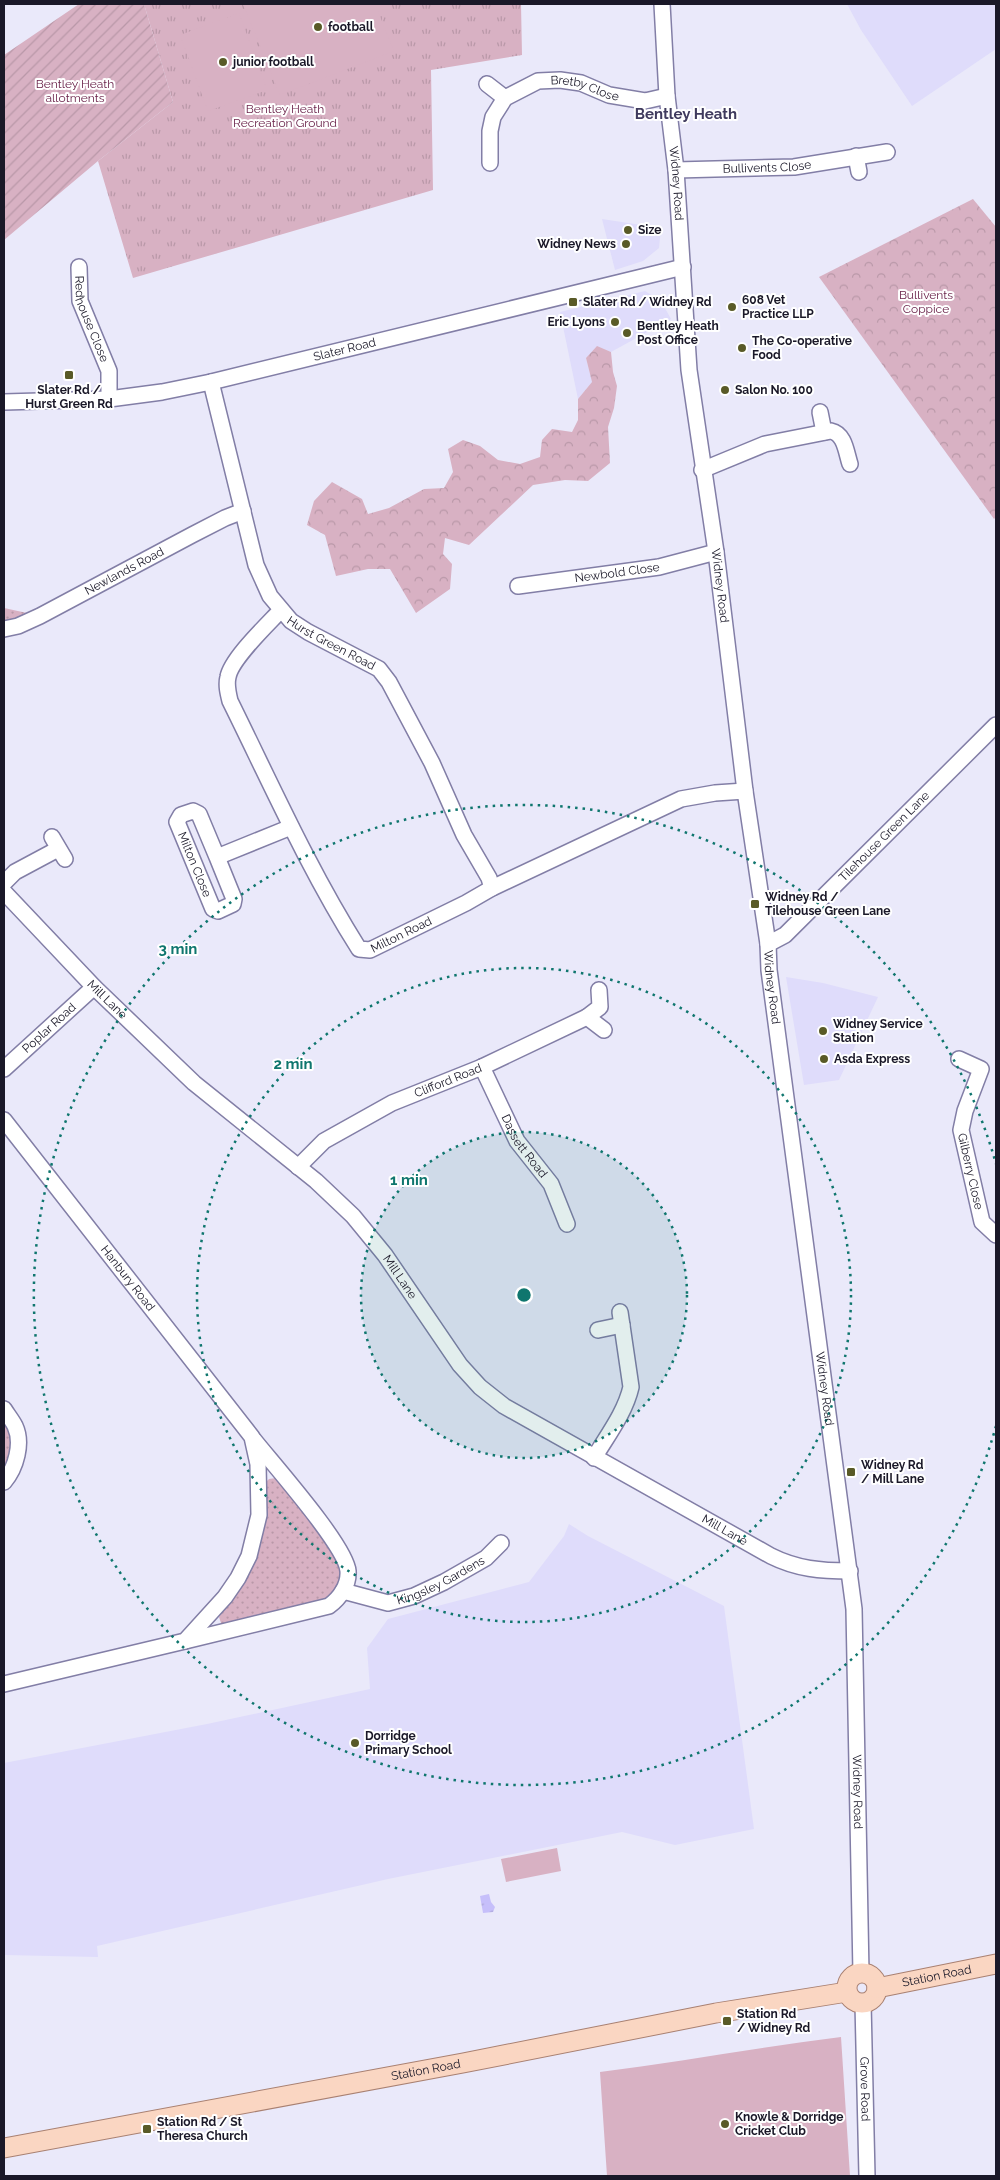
<svg xmlns="http://www.w3.org/2000/svg" width="1000" height="2180" font-family="Raleway,sans-serif">
<style>
.built{fill:#dfdcfb}
.grass{fill:url(#grass-dots)}
.forest{fill:url(#forest-crowns)}
.park{fill:url(#park-tufts)}
.garden{fill:url(#garden-furrows)}
.pitch{fill:#d8b1c3}
.water{fill:url(#water-ripples)}
.lines{fill:none;stroke-linecap:round;stroke-linejoin:round}
.minor-casing{stroke:#827ea6;stroke-width:18}
.major-casing{stroke:#a98172;stroke-width:21}
.minor{stroke:#fff;stroke-width:15}
.major{stroke:#fad6c2;stroke-width:19}
.ring{fill:none;stroke:#0f766e;stroke-width:2.5;stroke-dasharray:2.5 5}
.poi-dot{fill:#595a27;stroke:#fff;stroke-width:2}
.labels{text-anchor:middle;stroke-width:4;stroke-linejoin:round;paint-order:stroke}
.poi-label{font-size:12px;font-weight:bold;fill:#1a1828;stroke:#fff;text-anchor:start}
.park-label{font-size:12px;fill:#6a224a;stroke:#fff}
.street-label{font-size:12px;fill:#1a1828;stroke:#fff}
.quarter-label{font-size:15px;font-weight:bold;fill:#3f3a5d;stroke:#fff}
.centre{fill:#0f766e;stroke:#fff;stroke-width:2.5}
.ring-label{font-size:15px;text-anchor:middle;font-weight:bold;fill:#0f766e;stroke:#fff;stroke-width:4;stroke-linejoin:round;paint-order:stroke}
</style>
<defs>
<pattern id="grass-dots" width="8" height="8" patternUnits="userSpaceOnUse" patternTransform="scale(1.25)"><rect width="8" height="8" fill="#d8b1c3"/><path d="M2 2h.1M6 6h.1" fill="none" stroke="#b998a8" stroke-width="1.8" stroke-linecap="round"/></pattern>
<pattern id="forest-crowns" width="20" height="18" patternUnits="userSpaceOnUse" patternTransform="scale(1.25)"><rect width="20" height="18" fill="#d8b1c3"/><path d="M2 6a3 3 0 1 1 6 0M12 15a3 3 0 1 1 6 0" fill="none" stroke="#b998a8"/></pattern>
<pattern id="park-tufts" width="24" height="20" patternUnits="userSpaceOnUse" patternTransform="scale(1.25)"><rect width="24" height="20" fill="#d8b1c3"/><path d="M3 7l-1-3M5 7V3M7 7l1-3M15 17l-1-3M17 17v-4M19 17l1-3" fill="none" stroke="#b998a8"/></pattern>
<pattern id="garden-furrows" width="10" height="10" patternUnits="userSpaceOnUse" patternTransform="scale(1.25)"><rect width="10" height="10" fill="#d8b1c3"/><path d="M-1 1l2-2M0 10L10 0M9 11l2-2" fill="none" stroke="#b998a8"/></pattern>
<pattern id="water-ripples" width="26" height="14" patternUnits="userSpaceOnUse" patternTransform="scale(1.25)"><rect width="26" height="14" fill="#c6bffa"/><path d="M2 4q2-2 4 0t4 0M15 11q2-2 4 0t4 0" fill="none" stroke="#aaa3d6"/></pattern>
</defs>
<rect width="100%" height="100%" fill="#eae9fa"/>
<g class="built">
<path d="M 847,4 L 996,4 L 996,49 L 912,106 L 861,30 Z"/>
<path d="M 602,219 L 661,228 L 659,248 L 643,261 L 615,270 Z"/>
<path d="M 645,291 L 661,301 L 671,319 L 611,352 L 597,347 L 586,358 L 592,382 L 578,399 L 560,312 Z"/>
<path d="M 786,977 L 823,983 L 878,997 L 839,1080 L 804,1085 Z"/>
<path d="M 569,1524 L 588,1536 L 724,1606 L 754,1829 L 675,1845 L 622,1832 L 388,1879 L 97,1946 L 98,1957 L 4,1955 L 4,1763 L 207,1724 L 370,1689 L 367,1648 L 388,1619 L 529,1582 L 564,1536 Z"/>
</g>
<g class="grass">
<path d="M 4,608 L 27,613 L 24,617 L 4,622 Z"/>
<path d="M 4,1419 C 13,1440 17,1447 4,1468 Z"/>
<path d="M 276,1478 L 339,1556 L 343,1580 L 328,1602 L 226,1626 L 221,1623 L 219,1617 L 246,1575 L 265,1483 L 269,1479 Z"/>
</g>
<g class="forest">
<path d="M 973,199 L 996,227 L 996,517 L 994,519 L 819,277 Z"/>
<path d="M 597,346 L 611,352 L 613,372 L 617,386 L 614,408 L 608,427 L 610,463 L 588,481 L 565,480 L 533,485 L 469,545 L 445,538 L 443,554 L 452,564 L 450,589 L 416,613 L 390,569 L 368,569 L 336,576 L 325,535 L 307,525 L 314,501 L 332,482 L 362,499 L 368,514 L 389,508 L 424,489 L 444,488 L 453,472 L 448,449 L 463,440 L 480,446 L 498,460 L 520,464 L 540,457 L 542,440 L 552,429 L 572,432 L 578,420 L 578,399 L 592,382 L 586,358 Z"/>
</g>
<path class="park" d="M 144,4 L 521,4 L 522,55 L 431,70 L 433,190 L 133,278 L 98,161 L 173,102 Z"/>
<path class="garden" d="M 79,4 L 144,4 L 173,102 L 98,161 L 4,240 L 4,55 Z"/>
<g class="pitch">
<path d="M 243,4 L 375,4 L 394,51 L 280,95 Z"/>
<path d="M 239,13 L 267,90 L 208,111 L 180,35 Z"/>
<path d="M 557,1848 L 561,1871 L 506,1882 L 501,1859 Z"/>
<path d="M 841,2037 L 850,2176 L 607,2176 L 600,2072 C 680,2062 760,2047 841,2037 Z"/>
</g>
<path class="water" d="M 489,1894 L 491,1902 L 495,1907 L 493,1912 L 483,1913 L 480,1896 Z"/>
<g class="lines">
<g class="minor-casing">
<g id="minor">
<path id="s1" d="M 662,4 L 667,96 L 676,170 L 689,370 L 716,552 L 745,791 L 768,944 L 769,970 L 854,1609 L 861,1973"/>
<path d="M 487,84 L 505,98"/>
<path d="M 856,156 L 859,172"/>
<path id="s2" d="M 490,163 L 490,131 L 493,117 L 505,98 L 538,81 L 560,80 L 581,83 L 609,95 L 645,101 L 667,96"/>
<path id="s3" d="M 676,170 L 794,167 L 887,152"/>
<path id="s4" d="M 79,267 L 80,301 L 109,371 L 109,399"/>
<path id="s5" d="M 211,382 L 256,565 L 270,596 L 291,621 L 308,632 L 379,669 L 389,682 L 432,763 L 464,835 L 489,878 L 492,888"/>
<path id="s6" d="M 4,402 L 109,399 L 162,392 L 211,382 L 683,267"/>
<path d="M 820,412 L 824,432"/>
<path d="M 702,470 L 765,444 L 831,431 C 845,434 846,452 850,464"/>
<path id="s7" d="M 518,586 L 659,567 L 716,552"/>
<path id="s8" d="M 281,610 C 267,625 231,659 228,677 C 226,685 228,693 230,701 C 271,784 309,870 359,949 L 370,950 L 466,903 L 492,888 L 681,799 L 715,793 L 745,791"/>
<path id="s9" d="M 4,629 L 18,626 L 40,616 L 192,535 L 225,518 L 243,511"/>
<path d="M 52,837 L 65,859"/>
<path id="s10" d="M 217,857 L 199,814 L 193,811 L 181,815 L 177,822 L 213,909 L 218,911 L 233,904 L 234,899 L 217,857 L 291,827"/>
<path d="M 4,883 L 15,872 L 58,849"/>
<path id="s11" d="M 4,892 L 94,987 L 194,1083 L 316,1181 L 353,1216 L 385,1255 L 460,1365 L 480,1387 L 504,1406 L 771,1556 C 797,1569 821,1571 850,1571"/>
<path id="s12" d="M 768,944 L 785,935 L 996,725"/>
<path d="M 587,1017 L 600,1007 L 599,990"/>
<path id="s13" d="M 959,1059 L 981,1069 L 965,1111 L 961,1130 L 982,1222 L 996,1235"/>
<path id="s14" d="M 482,1067 L 517,1141 L 551,1184 L 567,1224"/>
<path id="s15" d="M 4,1069 L 94,987"/>
<path id="s16" d="M 4,1120 L 252,1437 L 258,1464 L 259,1515 L 249,1556 L 238,1578 L 225,1597 L 185,1641 L 4,1684"/>
<path id="s17" d="M 298,1167 L 324,1141 L 392,1103 L 482,1067 L 587,1017 L 604,1030"/>
<path d="M 598,1330 L 622,1325"/>
<path d="M 4,1409 C 7,1414 12,1420 15,1426 C 23,1443 16,1468 4,1482"/>
<path d="M 594,1458 C 607,1436 625,1413 631,1387 L 620,1312"/>
<path id="s18" d="M 343,1591 L 388,1603 L 414,1596 L 444,1582 L 486,1558 L 501,1543"/>
<path d="M 185,1641 L 329,1606 C 340,1598 349,1585 348,1571 C 346,1546 273,1464 254,1440"/>
<path id="s19" d="M 863,2003 L 867,2176"/>
</g>
</g>
<g class="major-casing">
<g id="major">
<circle cx="862" cy="1988" r="15"/>
<path id="s20" d="M 877,1988 L 996,1964"/>
<path id="s21" d="M 4,2148 L 463,2063 L 716,2013 L 847,1992"/>
</g>
</g>
<use href="#minor" class="minor"/>
<use href="#major" class="major"/>
</g>
<circle cx="524" cy="1295" r="163" fill="#0f766e" fill-opacity=".12"/>
<g class="ring">
<circle cx="524" cy="1295" r="163"/>
<circle cx="524" cy="1295" r="327"/>
<path d="M996 1426A490 490 0 1 1 996 1164"/>
</g>
<g class="poi-dot">
<circle cx="318" cy="27" r="5"/>
<circle cx="223" cy="62" r="5"/>
<circle cx="628" cy="230" r="5"/>
<circle cx="626" cy="244" r="5"/>
<rect x="568" y="297" width="10" height="10" rx="2.5"/>
<circle cx="732" cy="307" r="5"/>
<circle cx="615" cy="322" r="5"/>
<circle cx="627" cy="333" r="5"/>
<circle cx="742" cy="348" r="5"/>
<rect x="64" y="370" width="10" height="10" rx="2.5"/>
<circle cx="725" cy="390" r="5"/>
<rect x="750" y="899" width="10" height="10" rx="2.5"/>
<circle cx="823" cy="1031" r="5"/>
<circle cx="824" cy="1059" r="5"/>
<rect x="846" y="1467" width="10" height="10" rx="2.5"/>
<circle cx="355" cy="1743" r="5"/>
<rect x="722" y="2016" width="10" height="10" rx="2.5"/>
<circle cx="725" cy="2124" r="5"/>
<rect x="142" y="2124" width="10" height="10" rx="2.5"/>
</g>
<g class="labels">
<g class="poi-label">
<text x="328" y="31">football</text>
<text x="233" y="66">junior football</text>
<text x="638" y="234">Size</text>
<text x="616" y="248" text-anchor="end">Widney News</text>
<text x="742" y="304">608 Vet<tspan x="742" dy="14">Practice LLP</tspan></text>
<text x="583" y="306">Slater Rd / Widney Rd</text>
<text x="605" y="326" text-anchor="end">Eric Lyons</text>
<text x="637" y="330">Bentley Heath<tspan x="637" dy="14">Post Office</tspan></text>
<text x="752" y="345">The Co-operative<tspan x="752" dy="14">Food</tspan></text>
<text x="69" y="394" text-anchor="middle">Slater Rd /<tspan x="69" dy="14">Hurst Green Rd</tspan></text>
<text x="735" y="394">Salon No. 100</text>
<text x="765" y="901">Widney Rd /<tspan x="765" dy="14">Tilehouse Green Lane</tspan></text>
<text x="833" y="1028">Widney Service<tspan x="833" dy="14">Station</tspan></text>
<text x="834" y="1063">Asda Express</text>
<text x="861" y="1469">Widney Rd<tspan x="861" dy="14">/ Mill Lane</tspan></text>
<text x="365" y="1740">Dorridge<tspan x="365" dy="14">Primary School</tspan></text>
<text x="737" y="2018">Station Rd<tspan x="737" dy="14">/ Widney Rd</tspan></text>
<text x="735" y="2121">Knowle &amp; Dorridge<tspan x="735" dy="14">Cricket Club</tspan></text>
<text x="157" y="2126">Station Rd / St<tspan x="157" dy="14">Theresa Church</tspan></text>
</g>
<g class="park-label">
<text x="75" y="88">Bentley Heath<tspan x="75" dy="14">allotments</tspan></text>
<text x="285" y="113">Bentley Heath<tspan x="285" dy="14">Recreation Ground</tspan></text>
<text x="926" y="299">Bullivents<tspan x="926" dy="14">Coppice</tspan></text>
</g>
<g class="street-label">
<text dy="4" stroke="none"><textPath href="#s2" startOffset="154">Bretby Close</textPath></text>
<text dy="4" stroke="none"><textPath href="#s3" startOffset="91">Bullivents Close</textPath></text>
<text dy="4" stroke="none"><textPath href="#s1" startOffset="180">Widney Road</textPath></text>
<text dy="4" stroke="none"><textPath href="#s4" startOffset="54">Redhouse Close</textPath></text>
<text dy="4" stroke="none"><textPath href="#s6" startOffset="346">Slater Road</textPath></text>
<text dy="4" stroke="none"><textPath href="#s9" startOffset="134">Newlands Road</textPath></text>
<text dy="4" stroke="none"><textPath href="#s7" startOffset="100">Newbold Close</textPath></text>
<text dy="4" stroke="none"><textPath href="#s1" startOffset="585">Widney Road</textPath></text>
<text dy="4" stroke="none"><textPath href="#s5" startOffset="301">Hurst Green Road</textPath></text>
<text dy="4" stroke="none"><textPath href="#s12" startOffset="159">Tilehouse Green Lane</textPath></text>
<text dy="4" stroke="none"><textPath href="#s10" startOffset="120">Milton Close</textPath></text>
<text dy="4" stroke="none"><textPath href="#s8" startOffset="436">Milton Road</textPath></text>
<text dy="4" stroke="none"><textPath href="#s1" startOffset="990">Widney Road</textPath></text>
<text dy="4" stroke="none"><textPath href="#s11" startOffset="149">Mill Lane</textPath></text>
<text dy="4" stroke="none"><textPath href="#s15" startOffset="61">Poplar Road</textPath></text>
<text dy="4" stroke="none"><textPath href="#s17" startOffset="175">Clifford Road</textPath></text>
<text dy="4" stroke="none"><textPath href="#s14" startOffset="90">Dassett Road</textPath></text>
<text dy="4" stroke="none"><textPath href="#s13" startOffset="131">Gilberry Close</textPath></text>
<text dy="4" stroke="none"><textPath href="#s11" startOffset="554">Mill Lane</textPath></text>
<text dy="4" stroke="none"><textPath href="#s16" startOffset="201">Hanbury Road</textPath></text>
<text dy="4" stroke="none"><textPath href="#s1" startOffset="1395">Widney Road</textPath></text>
<text dy="4" stroke="none"><textPath href="#s11" startOffset="974">Mill Lane</textPath></text>
<text dy="4" stroke="none"><textPath href="#s18" startOffset="104">Kingsley Gardens</textPath></text>
<text dy="4" stroke="none"><textPath href="#s1" startOffset="1800">Widney Road</textPath></text>
<text dy="4" stroke="none"><textPath href="#s20" startOffset="61">Station Road</textPath></text>
<text dy="4" stroke="none"><textPath href="#s21" startOffset="429">Station Road</textPath></text>
<text dy="4" stroke="none"><textPath href="#s19" startOffset="86">Grove Road</textPath></text>
</g>
<g class="quarter-label">
<text x="686" y="119">Bentley Heath</text>
</g>
</g>
<circle cx="524" cy="1295" r="8" class="centre"/>
<g class="ring-label">
<text x="178" y="954">3 min</text>
<text x="293" y="1069">2 min</text>
<text x="409" y="1185">1 min</text>
</g>
<rect width="1000" height="2180" fill="none" stroke="#1a1828" stroke-width="10"/>
</svg>
